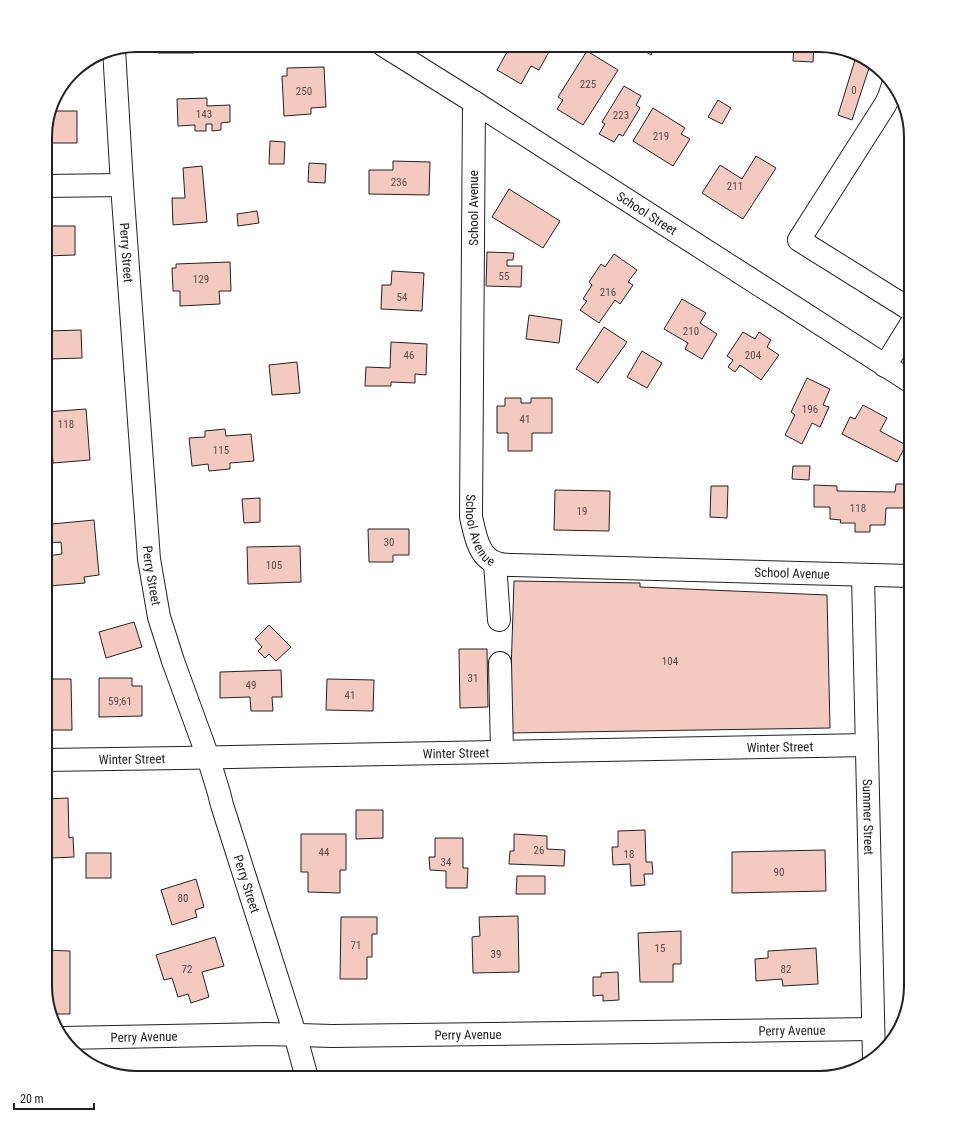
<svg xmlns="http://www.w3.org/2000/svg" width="956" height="1123" font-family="'Roboto Condensed',sans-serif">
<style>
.building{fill:#f3c9c0;stroke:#222}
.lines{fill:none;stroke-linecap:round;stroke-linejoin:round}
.minor-casing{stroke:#222;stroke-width:24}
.minor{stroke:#fff;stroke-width:22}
.labels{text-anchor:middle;stroke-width:3;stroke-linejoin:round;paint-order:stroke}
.number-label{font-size:11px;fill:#564c4a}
.street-label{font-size:13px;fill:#222;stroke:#fff}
.rim{fill:none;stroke:#222;stroke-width:2}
</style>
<rect width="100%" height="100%" fill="#fff"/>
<g class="building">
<path d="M 158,45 L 204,45 L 204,49 L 194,49 L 194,53 L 158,53 Z"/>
<path d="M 511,45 L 547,45 L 551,48 L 539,70 L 531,66 L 521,84 L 497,70 Z"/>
<path d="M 635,45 L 656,45 L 651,55 Z"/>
<path d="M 786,45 L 814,45 L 813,62 L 793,61 L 794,46 Z"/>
<path d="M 587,51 L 618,70 L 583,125 L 557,109 L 563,100 L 558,97 Z"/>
<path d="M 855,60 L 870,65 L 852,120 L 838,115 Z"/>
<path d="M 324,67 L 326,107 L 311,108 L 311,114 L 284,116 L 282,76 L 287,76 L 287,68 Z"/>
<path d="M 70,76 L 70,86 L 63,86 Z"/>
<path d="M 624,86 L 641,96 L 636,105 L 640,108 L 623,136 L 619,134 L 614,142 L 599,134 L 605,124 L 602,122 Z"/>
<path d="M 207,98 L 207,106 L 230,105 L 230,122 L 221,123 L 221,130 L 212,131 L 212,124 L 206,124 L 206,131 L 195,131 L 195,125 L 178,126 L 177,99 Z"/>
<path d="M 718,100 L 731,108 L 722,124 L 708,117 Z"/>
<path d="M 52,106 L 52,111 L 77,111 L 77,143 L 45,143 L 45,131 Z"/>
<path d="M 653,108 L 685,128 L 681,134 L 690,139 L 673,166 L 633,141 Z"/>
<path d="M 270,141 L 285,142 L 284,164 L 269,164 Z"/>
<path d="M 756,156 L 776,168 L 743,219 L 702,193 L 720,165 L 742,179 Z"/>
<path d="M 393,161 L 430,162 L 429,195 L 369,194 L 369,170 L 393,170 Z"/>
<path d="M 309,163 L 326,164 L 325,183 L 308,182 Z"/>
<path d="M 202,166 L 207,222 L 173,225 L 172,198 L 185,198 L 183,168 Z"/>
<path d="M 509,189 L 560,221 L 543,248 L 492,217 Z"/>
<path d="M 257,211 L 259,223 L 238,226 L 237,214 Z"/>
<path d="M 45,226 L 75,226 L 75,255 L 45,256 Z"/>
<path d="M 487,252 L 514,253 L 513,260 L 507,260 L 507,266 L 522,266 L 521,287 L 486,286 Z"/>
<path d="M 614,254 L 637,270 L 628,282 L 633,285 L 620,304 L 615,300 L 599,323 L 580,310 L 587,301 L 583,299 L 592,285 L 589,282 L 601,264 L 605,267 Z"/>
<path d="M 230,262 L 231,291 L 219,291 L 220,304 L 180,306 L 180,291 L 173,291 L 172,268 L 176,268 L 176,264 Z"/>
<path d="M 392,271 L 424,273 L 422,311 L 381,309 L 382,285 L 391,285 Z"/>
<path d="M 682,299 L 706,313 L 700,323 L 717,334 L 702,359 L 685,349 L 688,343 L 664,329 Z"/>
<path d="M 529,315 L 562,320 L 559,343 L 526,339 Z"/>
<path d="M 604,327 L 627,342 L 598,383 L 576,369 Z"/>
<path d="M 81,330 L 82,358 L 50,359 L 50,351 L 45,351 L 45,336 L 49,336 L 48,331 Z"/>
<path d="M 743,332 L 755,339 L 759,332 L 771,340 L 767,347 L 779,355 L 761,380 L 740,365 L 735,372 L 728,367 L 733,360 L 727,356 Z"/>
<path d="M 391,342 L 427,344 L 426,375 L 415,374 L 415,383 L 391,382 L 391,386 L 365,386 L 366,367 L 390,368 Z"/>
<path d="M 642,351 L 662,363 L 647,388 L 627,377 Z"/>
<path d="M 297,362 L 300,393 L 272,395 L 269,365 Z"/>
<path d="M 807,378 L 830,389 L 823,405 L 829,407 L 820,427 L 812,423 L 802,444 L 785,435 L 795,415 L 791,412 Z"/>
<path d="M 505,398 L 521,398 L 521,403 L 531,403 L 531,398 L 552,398 L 552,433 L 532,433 L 532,451 L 508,451 L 508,433 L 497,433 L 497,406 L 505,406 Z"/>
<path d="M 863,405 L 887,418 L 880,431 L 906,445 L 897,462 L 842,434 L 850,417 L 855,419 Z"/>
<path d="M 86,409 L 90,460 L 53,463 L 51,436 L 45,436 L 45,412 Z"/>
<path d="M 225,429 L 226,436 L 251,434 L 254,461 L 230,463 L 230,469 L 209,471 L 208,464 L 192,466 L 189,438 L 205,437 L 205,431 Z"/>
<path d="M 793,466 L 810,466 L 809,480 L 792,479 Z"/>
<path d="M 896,484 L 911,484 L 911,508 L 886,508 L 885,525 L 870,525 L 870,532 L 855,532 L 855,523 L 840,523 L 841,520 L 830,519 L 830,507 L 814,507 L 814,485 L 837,486 L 837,491 L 895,492 Z"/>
<path d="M 711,486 L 728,486 L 727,518 L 710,517 Z"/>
<path d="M 555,490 L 610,491 L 609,531 L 554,530 Z"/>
<path d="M 260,498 L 260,522 L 244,523 L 242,499 Z"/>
<path d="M 94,520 L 99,575 L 84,577 L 85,583 L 49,586 L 46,556 L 62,554 L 61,542 L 48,543 L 46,528 L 52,528 L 52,524 Z"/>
<path d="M 368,529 L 409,529 L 409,555 L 393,555 L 393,562 L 369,562 Z"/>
<path d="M 300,546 L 301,582 L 248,584 L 247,547 Z"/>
<path d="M 514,581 L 640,583 L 640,587 L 827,595 L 830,728 L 509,733 Z"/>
<path d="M 134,622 L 142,647 L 106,658 L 99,632 Z"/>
<path d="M 269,625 L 291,647 L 276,661 L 269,654 L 265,658 L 258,651 L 262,647 L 255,639 Z"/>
<path d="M 459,649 L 487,649 L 488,707 L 460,708 Z"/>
<path d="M 281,670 L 282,697 L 272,697 L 273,711 L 251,711 L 250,697 L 220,698 L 220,672 Z"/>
<path d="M 99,678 L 132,678 L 132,686 L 142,686 L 142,716 L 99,717 Z"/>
<path d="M 45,679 L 71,679 L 72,730 L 45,730 Z"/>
<path d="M 327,679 L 374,680 L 373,711 L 326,710 Z"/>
<path d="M 68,798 L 69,838 L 73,837 L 74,857 L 52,858 L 52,862 L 45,862 L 45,799 Z"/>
<path d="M 356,810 L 383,810 L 383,838 L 356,839 Z"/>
<path d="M 645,830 L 646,862 L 652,862 L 653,874 L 644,874 L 645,885 L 631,886 L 630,864 L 613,865 L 612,847 L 618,847 L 618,831 Z"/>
<path d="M 301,834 L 346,834 L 346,870 L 340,870 L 340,893 L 308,892 L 308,872 L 301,872 Z"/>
<path d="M 514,834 L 547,836 L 547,849 L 565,850 L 564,866 L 509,864 L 510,851 L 514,851 Z"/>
<path d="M 435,838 L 463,838 L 463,868 L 468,868 L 467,888 L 446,888 L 446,871 L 430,870 L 429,857 L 435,857 Z"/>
<path d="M 825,850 L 826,891 L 732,893 L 732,852 Z"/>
<rect x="86" y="853" width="25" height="25"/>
<path d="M 517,876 L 545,876 L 545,894 L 516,894 Z"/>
<path d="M 196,879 L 204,907 L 195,910 L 197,917 L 172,925 L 161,890 Z"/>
<path d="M 518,916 L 519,972 L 473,973 L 472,937 L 480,936 L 479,917 Z"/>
<path d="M 341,917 L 377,917 L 377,934 L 372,934 L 372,957 L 367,957 L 367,979 L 340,979 Z"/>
<path d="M 681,931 L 681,964 L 673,964 L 673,982 L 640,982 L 638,933 Z"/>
<path d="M 215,937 L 224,966 L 202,972 L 209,997 L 191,1003 L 188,994 L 178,997 L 172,978 L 164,980 L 156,955 Z"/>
<path d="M 816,948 L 818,984 L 783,986 L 782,979 L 756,981 L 755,959 L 768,958 L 768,951 Z"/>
<path d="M 45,950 L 70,951 L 70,1014 L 54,1014 L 45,986 Z"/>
<path d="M 618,972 L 619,1000 L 603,1001 L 603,995 L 593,996 L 593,977 L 601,977 L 601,973 Z"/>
<path d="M 776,1075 L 821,1075 L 821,1077 L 776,1078 Z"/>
</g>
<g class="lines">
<g class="minor-casing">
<g id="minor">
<path id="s1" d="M 383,45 L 474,102 L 911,382"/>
<path id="s2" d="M 114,49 L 122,185 L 149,559 L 159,617 L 173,661 L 208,757 L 219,793 L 222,805 L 295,1034 L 307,1078"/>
<path d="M 893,85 L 889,97 L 885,105 L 799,240 L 911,310"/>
<path id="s3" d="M 474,102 L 471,517 C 475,533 478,558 497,563 C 502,565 508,565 513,565 L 911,576"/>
<path d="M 45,186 L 122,185"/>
<path d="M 885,366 L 911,324"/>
<path d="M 495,563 L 499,620"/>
<path id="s4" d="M 863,575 L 874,1059"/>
<path d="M 500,663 L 502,751"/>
<path id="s5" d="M 45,760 L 181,758 L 867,745"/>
<path id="s6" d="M 63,1038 L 267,1034 L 332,1036 L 873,1029"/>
</g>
</g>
<use href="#minor" class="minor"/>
</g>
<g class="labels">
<g class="number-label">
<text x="588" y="88">225</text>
<text x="854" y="94">0</text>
<text x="304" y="95">250</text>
<text x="204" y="118">143</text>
<text x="621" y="119">223</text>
<text x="661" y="140">219</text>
<text x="399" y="186">236</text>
<text x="735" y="190">211</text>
<text x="504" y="280">55</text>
<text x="201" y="283">129</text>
<text x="608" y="296">216</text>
<text x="402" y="301">54</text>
<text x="691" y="335">210</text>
<text x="409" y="359">46</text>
<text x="753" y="359">204</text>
<text x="810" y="413">196</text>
<text x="525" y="423">41</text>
<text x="66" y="428">118</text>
<text x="221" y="454">115</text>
<text x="858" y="512">118</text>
<text x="582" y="515">19</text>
<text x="389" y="546">30</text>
<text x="274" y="569">105</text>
<text x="670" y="665">104</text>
<text x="473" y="682">31</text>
<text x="251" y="689">49</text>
<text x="350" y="699">41</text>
<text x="120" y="705">59;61</text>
<text x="539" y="854">26</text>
<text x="324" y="856">44</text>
<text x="629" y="858">18</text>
<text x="446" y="866">34</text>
<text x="779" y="876">90</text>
<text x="183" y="902">80</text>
<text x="356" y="949">71</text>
<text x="660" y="952">15</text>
<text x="496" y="958">39</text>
<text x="187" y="973">72</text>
<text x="786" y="973">82</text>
</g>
<g class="street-label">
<text transform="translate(473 208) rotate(-90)" y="5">School Avenue</text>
<text dy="5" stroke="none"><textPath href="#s1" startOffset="313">School Street</textPath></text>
<text dy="5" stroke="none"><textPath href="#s2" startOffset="204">Perry Street</textPath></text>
<text dy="5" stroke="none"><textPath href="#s3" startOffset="430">School Avenue</textPath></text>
<text dy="5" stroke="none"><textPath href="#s3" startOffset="766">School Avenue</textPath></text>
<text dy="5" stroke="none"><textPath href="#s2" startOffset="528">Perry Street</textPath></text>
<text dy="5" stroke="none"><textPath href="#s5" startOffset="735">Winter Street</textPath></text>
<text dy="5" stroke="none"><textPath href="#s5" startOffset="411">Winter Street</textPath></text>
<text dy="5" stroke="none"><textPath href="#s5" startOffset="87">Winter Street</textPath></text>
<text dy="5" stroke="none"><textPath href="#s4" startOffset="242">Summer Street</textPath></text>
<text dy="5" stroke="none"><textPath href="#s2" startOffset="851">Perry Street</textPath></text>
<text dy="5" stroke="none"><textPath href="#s6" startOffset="729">Perry Avenue</textPath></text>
<text dy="5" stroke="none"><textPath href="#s6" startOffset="405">Perry Avenue</textPath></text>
<text dy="5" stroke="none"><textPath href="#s6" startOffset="81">Perry Avenue</textPath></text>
</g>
</g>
<path d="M0 0H956V1123H0ZM137 52H819A85 85 0 0 1 904 137V986A85 85 0 0 1 819 1071H137A85 85 0 0 1 52 986V137A85 85 0 0 1 137 52Z" fill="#fff" fill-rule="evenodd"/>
<path class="rim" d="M137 52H819A85 85 0 0 1 904 137V986A85 85 0 0 1 819 1071H137A85 85 0 0 1 52 986V137A85 85 0 0 1 137 52Z"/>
<path d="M14 1103v6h80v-6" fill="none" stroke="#222222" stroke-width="2"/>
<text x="20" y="1103" font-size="12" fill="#222222" stroke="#ffffff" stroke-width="3" paint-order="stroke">20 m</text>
</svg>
